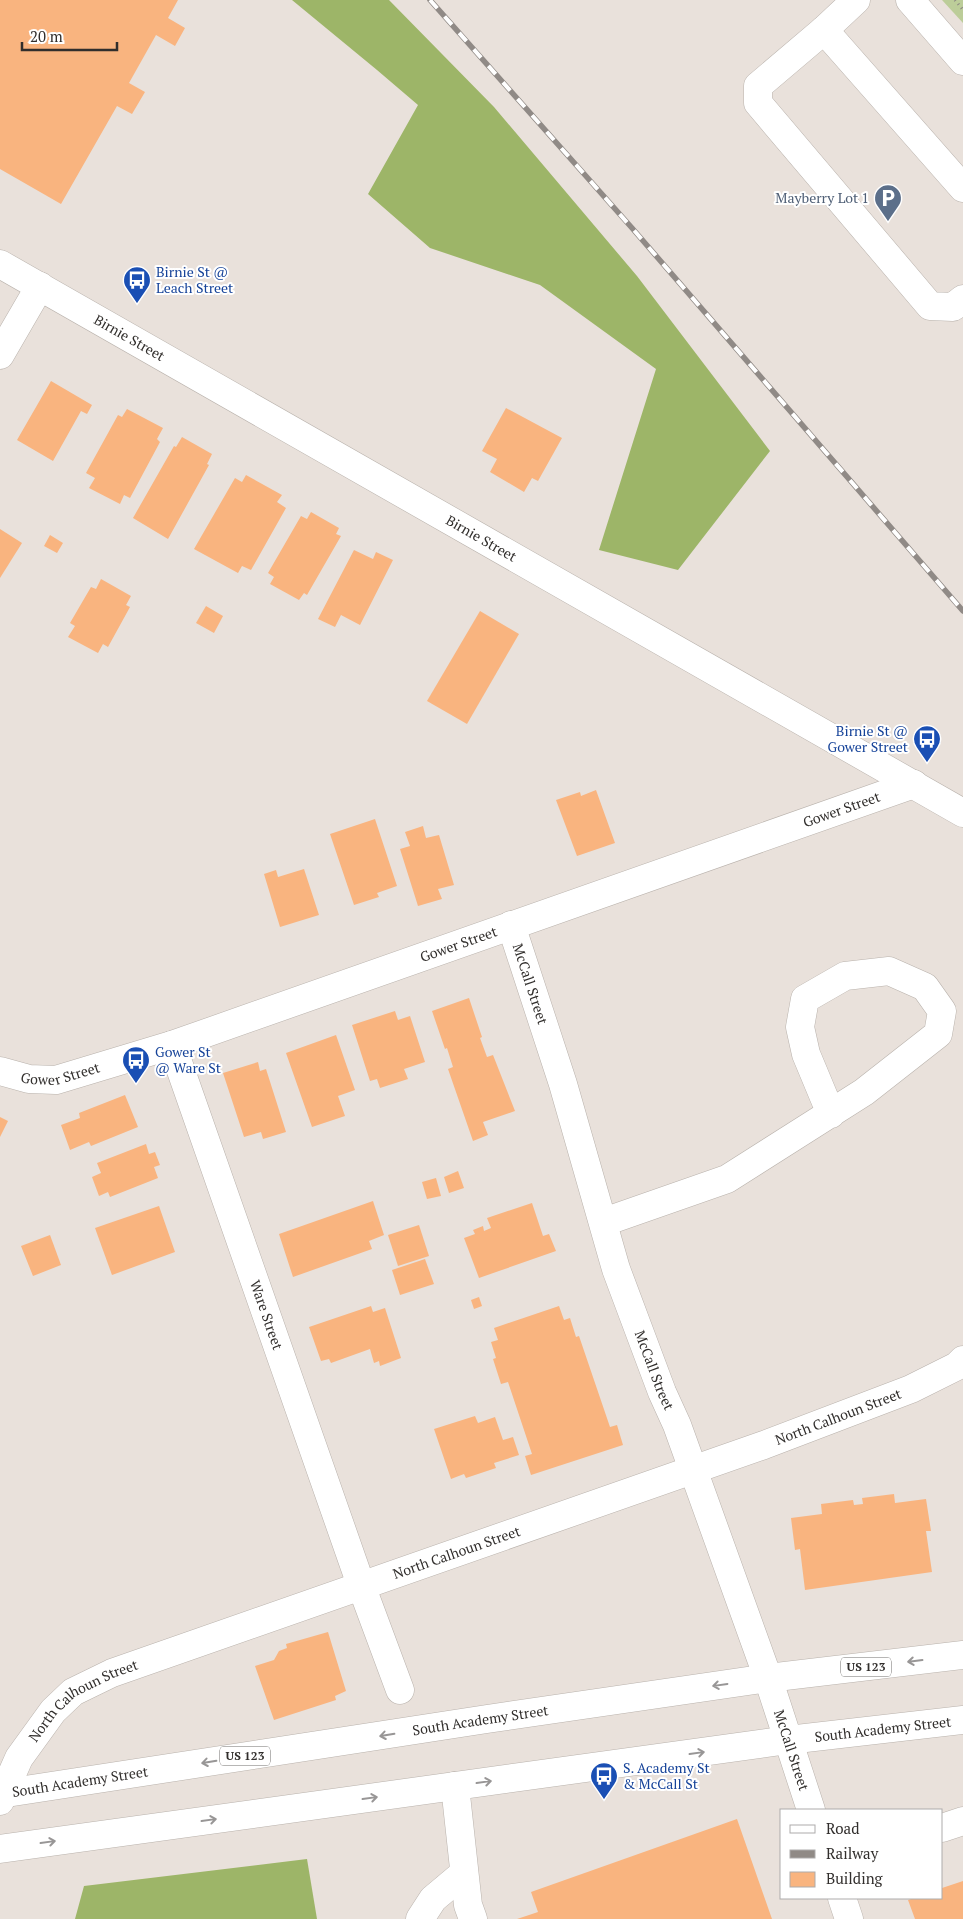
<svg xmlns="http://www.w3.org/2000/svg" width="963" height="1919" font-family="'PT Serif',serif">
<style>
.green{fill:#bccd99}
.forest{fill:#9db568}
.building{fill:#f9b47f}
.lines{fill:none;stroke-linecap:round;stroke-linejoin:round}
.minor-casing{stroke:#b9b2ac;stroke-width:29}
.highway-casing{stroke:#b9b2ac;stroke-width:29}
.path{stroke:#8a8581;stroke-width:3;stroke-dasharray:1 4;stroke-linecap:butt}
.minor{stroke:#fff;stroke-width:28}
.highway{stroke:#fff;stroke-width:28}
.rail-casing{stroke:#908a86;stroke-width:5.5}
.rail{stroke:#fff;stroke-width:4;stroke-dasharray:11;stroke-linecap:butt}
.oneway{stroke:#989696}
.labels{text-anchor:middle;stroke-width:4;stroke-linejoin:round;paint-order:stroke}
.shield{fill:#fff;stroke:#6f6d6b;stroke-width:1}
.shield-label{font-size:12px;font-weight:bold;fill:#312e2c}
.service-label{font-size:14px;fill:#4e5e75;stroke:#fff;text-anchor:end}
.transit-label{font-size:14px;fill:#164399;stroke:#fff;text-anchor:start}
.street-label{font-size:14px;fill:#312e2c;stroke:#fff}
</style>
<rect width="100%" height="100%" fill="#e9e1db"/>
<path class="green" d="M 942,0 L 963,0 L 963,23 Z"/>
<g class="forest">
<path d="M 292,0 L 389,0 L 494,107 L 637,276 L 770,451 L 678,570 L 599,550 L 656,369 L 540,285 L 430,248 L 368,194 L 418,105 L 377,70 Z"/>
<path d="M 307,1859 L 317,1919 L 75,1919 L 84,1886 Z"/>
</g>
<g class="building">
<path d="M 0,0 L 178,0 L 168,18 L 185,28 L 175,46 L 156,35 L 129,83 L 145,92 L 132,114 L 117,106 L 61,204 L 0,169 Z"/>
<path d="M 51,381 L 92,405 L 87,414 L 81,411 L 53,461 L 17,440 Z"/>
<path d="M 506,408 L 562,438 L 538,481 L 532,478 L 524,492 L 490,472 L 497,459 L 482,451 Z"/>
<path d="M 127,409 L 163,428 L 157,439 L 160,442 L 130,498 L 124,495 L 120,504 L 89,488 L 95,478 L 86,473 L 118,415 L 122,417 Z"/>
<path d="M 182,437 L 212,454 L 207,464 L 209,465 L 168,539 L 133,518 L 174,446 L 176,447 Z"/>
<path d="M 246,475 L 282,495 L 277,502 L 286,508 L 251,570 L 242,566 L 238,573 L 194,549 L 235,478 L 242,482 Z"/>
<path d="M 311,512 L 339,528 L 336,534 L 341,536 L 307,595 L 304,593 L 299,600 L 270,584 L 274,577 L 268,573 L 301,516 L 307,519 Z"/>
<path d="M 0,529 L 22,543 L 0,578 Z"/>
<path d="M 50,535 L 63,543 L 57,553 L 44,546 Z"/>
<path d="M 354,550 L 373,559 L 376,552 L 393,560 L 360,625 L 341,615 L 335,627 L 318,619 Z"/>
<path d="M 101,579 L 131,596 L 126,605 L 130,607 L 108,647 L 103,644 L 98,653 L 68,637 L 75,626 L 70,623 L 91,587 L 96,589 Z"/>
<path d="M 206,606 L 223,616 L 214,633 L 196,623 Z"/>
<path d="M 480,611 L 519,634 L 467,724 L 427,701 Z"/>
<path d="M 596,790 L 615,843 L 577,856 L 556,800 L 580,792 L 581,796 Z"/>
<path d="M 375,819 L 397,886 L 377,893 L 379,897 L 354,905 L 330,834 Z"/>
<path d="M 423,826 L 426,838 L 439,835 L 454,885 L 438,889 L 442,899 L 418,906 L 400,849 L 410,846 L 405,832 Z"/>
<path d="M 304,869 L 319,915 L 280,927 L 264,874 L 276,870 L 278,877 Z"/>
<path d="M 469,998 L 482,1037 L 480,1038 L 487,1057 L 493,1055 L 515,1111 L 483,1122 L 488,1135 L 473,1141 L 448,1069 L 453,1067 L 447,1048 L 445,1049 L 432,1011 Z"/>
<path d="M 395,1011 L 398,1020 L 410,1016 L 425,1062 L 404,1069 L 408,1079 L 380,1088 L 377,1079 L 370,1081 L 352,1025 Z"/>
<path d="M 336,1035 L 355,1090 L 338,1096 L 345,1116 L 312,1127 L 286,1053 Z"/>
<path d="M 258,1062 L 260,1071 L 266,1069 L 286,1132 L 263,1139 L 261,1132 L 244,1137 L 223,1073 Z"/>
<path d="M 125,1095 L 138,1127 L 91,1146 L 89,1142 L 70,1150 L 61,1125 L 80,1118 L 79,1113 Z"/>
<path d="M 0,1117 L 8,1121 L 0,1137 Z"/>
<path d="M 146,1144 L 149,1154 L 155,1152 L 160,1165 L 154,1167 L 158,1178 L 110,1197 L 108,1192 L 99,1196 L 92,1177 L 101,1173 L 97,1163 Z"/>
<path d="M 458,1171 L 464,1188 L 449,1193 L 444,1177 Z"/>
<path d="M 436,1178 L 441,1196 L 427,1199 L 422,1182 Z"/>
<path d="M 373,1201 L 384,1235 L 369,1241 L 372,1249 L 293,1277 L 279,1234 Z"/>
<path d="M 532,1203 L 543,1236 L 549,1234 L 556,1251 L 479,1278 L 464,1238 L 475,1234 L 473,1230 L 483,1226 L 484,1231 L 491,1228 L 487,1218 Z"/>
<path d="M 159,1206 L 175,1252 L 112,1275 L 95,1228 Z"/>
<path d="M 419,1225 L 429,1256 L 398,1266 L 388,1235 Z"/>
<path d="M 50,1235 L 61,1265 L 33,1276 L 21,1246 Z"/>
<path d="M 425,1259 L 434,1284 L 400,1295 L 392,1270 Z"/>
<path d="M 479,1297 L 482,1306 L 474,1309 L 471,1300 Z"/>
<path d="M 371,1306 L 373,1312 L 385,1308 L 401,1358 L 380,1366 L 379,1361 L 374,1363 L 370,1349 L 331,1363 L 329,1359 L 321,1361 L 309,1327 Z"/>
<path d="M 559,1306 L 564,1320 L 570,1318 L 576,1337 L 579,1336 L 610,1427 L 617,1425 L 623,1445 L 531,1475 L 525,1456 L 532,1454 L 508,1382 L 501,1384 L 493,1359 L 496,1358 L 491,1342 L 498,1340 L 494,1328 Z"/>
<path d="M 475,1416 L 478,1423 L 495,1417 L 503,1440 L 513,1437 L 519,1455 L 494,1463 L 496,1468 L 466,1478 L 464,1474 L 451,1479 L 434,1429 Z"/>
<path d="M 894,1494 L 895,1503 L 926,1499 L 931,1531 L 926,1531 L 932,1572 L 805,1590 L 800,1549 L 795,1550 L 791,1518 L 822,1514 L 821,1504 L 853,1500 L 854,1505 L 863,1504 L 862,1498 Z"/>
<path d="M 328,1632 L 346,1691 L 335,1696 L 336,1700 L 274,1720 L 255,1666 L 274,1660 L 279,1651 L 287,1648 L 286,1644 Z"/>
<path d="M 737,1819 L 772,1919 L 517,1919 L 538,1912 L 531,1892 Z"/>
<path d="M 963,1881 L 963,1919 L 915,1919 L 908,1900 L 914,1898 L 942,1898 L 942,1888 Z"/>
</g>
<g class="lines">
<g class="minor-casing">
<g id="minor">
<path d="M 856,0 L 824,30 L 758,86 L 758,103 L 930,306 L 953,307 L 963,299"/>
<path d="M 910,0 L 963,61"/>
<path d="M 824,30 L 963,188"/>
<path id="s1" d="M 0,264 L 963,813"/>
<path d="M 0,355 L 40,286"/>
<path id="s2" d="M 511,925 L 563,1084 L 616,1269 L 662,1392 L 677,1425 L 768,1678 L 811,1810"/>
<path id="s3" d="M 172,1045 L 361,1585 L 400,1690"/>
<path id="s4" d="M 0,1071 L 29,1079 L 56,1080 L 172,1045 L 914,784"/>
<path d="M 604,1222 L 727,1179 L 864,1092 L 938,1034 L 942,1011 L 925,987 L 889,971 L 845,976 L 805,999 L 800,1027 L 806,1054 L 831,1114"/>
<path d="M 455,1786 L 468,1905 L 473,1919"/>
<path id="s5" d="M 0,1801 L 19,1758 L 53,1711 L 73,1692 L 112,1673 L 764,1445 L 911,1389 L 957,1366 L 963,1360"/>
<path d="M 942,1828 L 963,1821"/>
<path d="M 842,1898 L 849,1919"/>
<path d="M 420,1919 L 433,1899 L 464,1873"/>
</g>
</g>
<g class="highway-casing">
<g id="highway">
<path id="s6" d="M 0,1794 L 487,1719 L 768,1678 L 963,1655"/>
<path id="s7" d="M 0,1849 L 788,1740 L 963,1720"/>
</g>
</g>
<path class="path" d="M 955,0 L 963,10"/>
<use href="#minor" class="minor"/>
<use href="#highway" class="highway"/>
<g class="rail-casing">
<path id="rail" d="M 430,0 L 632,228 L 963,611"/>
</g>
<use href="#rail" class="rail"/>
</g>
<defs><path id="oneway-shaft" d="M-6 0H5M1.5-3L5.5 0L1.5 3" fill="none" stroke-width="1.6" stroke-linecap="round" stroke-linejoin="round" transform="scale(1.25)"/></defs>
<g class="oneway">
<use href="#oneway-shaft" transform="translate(915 1661) rotate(173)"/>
<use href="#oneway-shaft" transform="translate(720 1685) rotate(172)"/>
<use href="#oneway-shaft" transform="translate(387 1735) rotate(171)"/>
<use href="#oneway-shaft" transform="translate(697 1753) rotate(-8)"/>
<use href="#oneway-shaft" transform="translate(209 1762) rotate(171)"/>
<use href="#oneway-shaft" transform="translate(484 1782) rotate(-8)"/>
<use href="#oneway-shaft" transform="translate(370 1798) rotate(-8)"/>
<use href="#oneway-shaft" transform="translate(209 1820) rotate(-8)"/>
<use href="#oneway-shaft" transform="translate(48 1842) rotate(-8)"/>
</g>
<defs>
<g id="parking-pin" transform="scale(1.4375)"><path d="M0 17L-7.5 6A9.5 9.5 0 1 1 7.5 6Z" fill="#5c6f8a" stroke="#fff"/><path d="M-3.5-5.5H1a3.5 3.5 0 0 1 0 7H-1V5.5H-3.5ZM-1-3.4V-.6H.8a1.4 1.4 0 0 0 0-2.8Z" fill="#fff"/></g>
<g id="bus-pin" transform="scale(1.4375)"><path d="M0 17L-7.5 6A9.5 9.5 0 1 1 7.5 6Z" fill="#1a4fb4" stroke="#fff"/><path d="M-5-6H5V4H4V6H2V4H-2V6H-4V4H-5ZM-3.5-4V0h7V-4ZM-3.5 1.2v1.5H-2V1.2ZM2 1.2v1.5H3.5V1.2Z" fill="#fff"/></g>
</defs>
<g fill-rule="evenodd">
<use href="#parking-pin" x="888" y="198"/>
<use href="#bus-pin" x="137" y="280"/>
<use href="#bus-pin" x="927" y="739"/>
<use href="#bus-pin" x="136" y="1060"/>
<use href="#bus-pin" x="604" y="1776"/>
</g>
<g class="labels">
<g class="shield">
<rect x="841" y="1657.5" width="50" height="19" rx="4"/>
<rect x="220" y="1746.5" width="50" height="19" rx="4"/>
</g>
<g class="shield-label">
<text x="866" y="1671">US 123</text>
<text x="245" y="1760">US 123</text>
</g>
<g class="service-label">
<text x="869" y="203">Mayberry Lot 1</text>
</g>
<g class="transit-label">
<text x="156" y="277">Birnie St @<tspan x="156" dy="16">Leach Street</tspan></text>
<text x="908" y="736" text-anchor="end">Birnie St @<tspan x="908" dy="16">Gower Street</tspan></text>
<text x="155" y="1057">Gower St<tspan x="155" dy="16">@ Ware St</tspan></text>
<text x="623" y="1773">S. Academy St<tspan x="623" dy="16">&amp; McCall St</tspan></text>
</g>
<g class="street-label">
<text dy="5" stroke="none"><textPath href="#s1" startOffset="149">Birnie Street</textPath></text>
<text dy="5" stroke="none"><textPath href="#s1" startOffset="554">Birnie Street</textPath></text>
<text dy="5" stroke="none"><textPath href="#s4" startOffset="888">Gower Street</textPath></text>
<text dy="5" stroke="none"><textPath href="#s4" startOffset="482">Gower Street</textPath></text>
<text dy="5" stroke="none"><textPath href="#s2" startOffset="62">McCall Street</textPath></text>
<text dy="5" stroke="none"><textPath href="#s4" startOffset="62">Gower Street</textPath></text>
<text dy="5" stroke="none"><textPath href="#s3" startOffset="286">Ware Street</textPath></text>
<text dy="5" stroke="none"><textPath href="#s2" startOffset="468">McCall Street</textPath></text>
<text dy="5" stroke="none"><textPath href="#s5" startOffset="946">North Calhoun Street</textPath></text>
<text dy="5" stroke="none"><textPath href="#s5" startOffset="541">North Calhoun Street</textPath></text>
<text dy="5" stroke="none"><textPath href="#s5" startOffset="136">North Calhoun Street</textPath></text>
<text dy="5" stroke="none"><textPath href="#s6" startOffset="486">South Academy Street</textPath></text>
<text dy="5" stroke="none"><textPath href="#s7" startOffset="891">South Academy Street</textPath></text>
<text dy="5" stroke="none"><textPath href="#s2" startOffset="872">McCall Street</textPath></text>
<text dy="5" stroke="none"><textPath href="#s6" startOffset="81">South Academy Street</textPath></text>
</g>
</g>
<rect x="780" y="1809" width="162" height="90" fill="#ffffff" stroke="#adabab"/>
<rect x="790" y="1825" width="25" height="8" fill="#ffffff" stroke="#adabab"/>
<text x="826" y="1834" font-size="15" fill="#312e2c">Road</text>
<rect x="790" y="1850" width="25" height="8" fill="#908a86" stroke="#adabab"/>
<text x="826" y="1859" font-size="15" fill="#312e2c">Railway</text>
<rect x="790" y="1872" width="25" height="15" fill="#f9b47f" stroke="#adabab"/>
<text x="826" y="1884" font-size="15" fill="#312e2c">Building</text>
<path d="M22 42v8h95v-8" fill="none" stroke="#312e2c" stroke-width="2.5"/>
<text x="30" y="42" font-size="15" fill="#312e2c" stroke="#ffffff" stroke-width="4" paint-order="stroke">20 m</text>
</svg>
